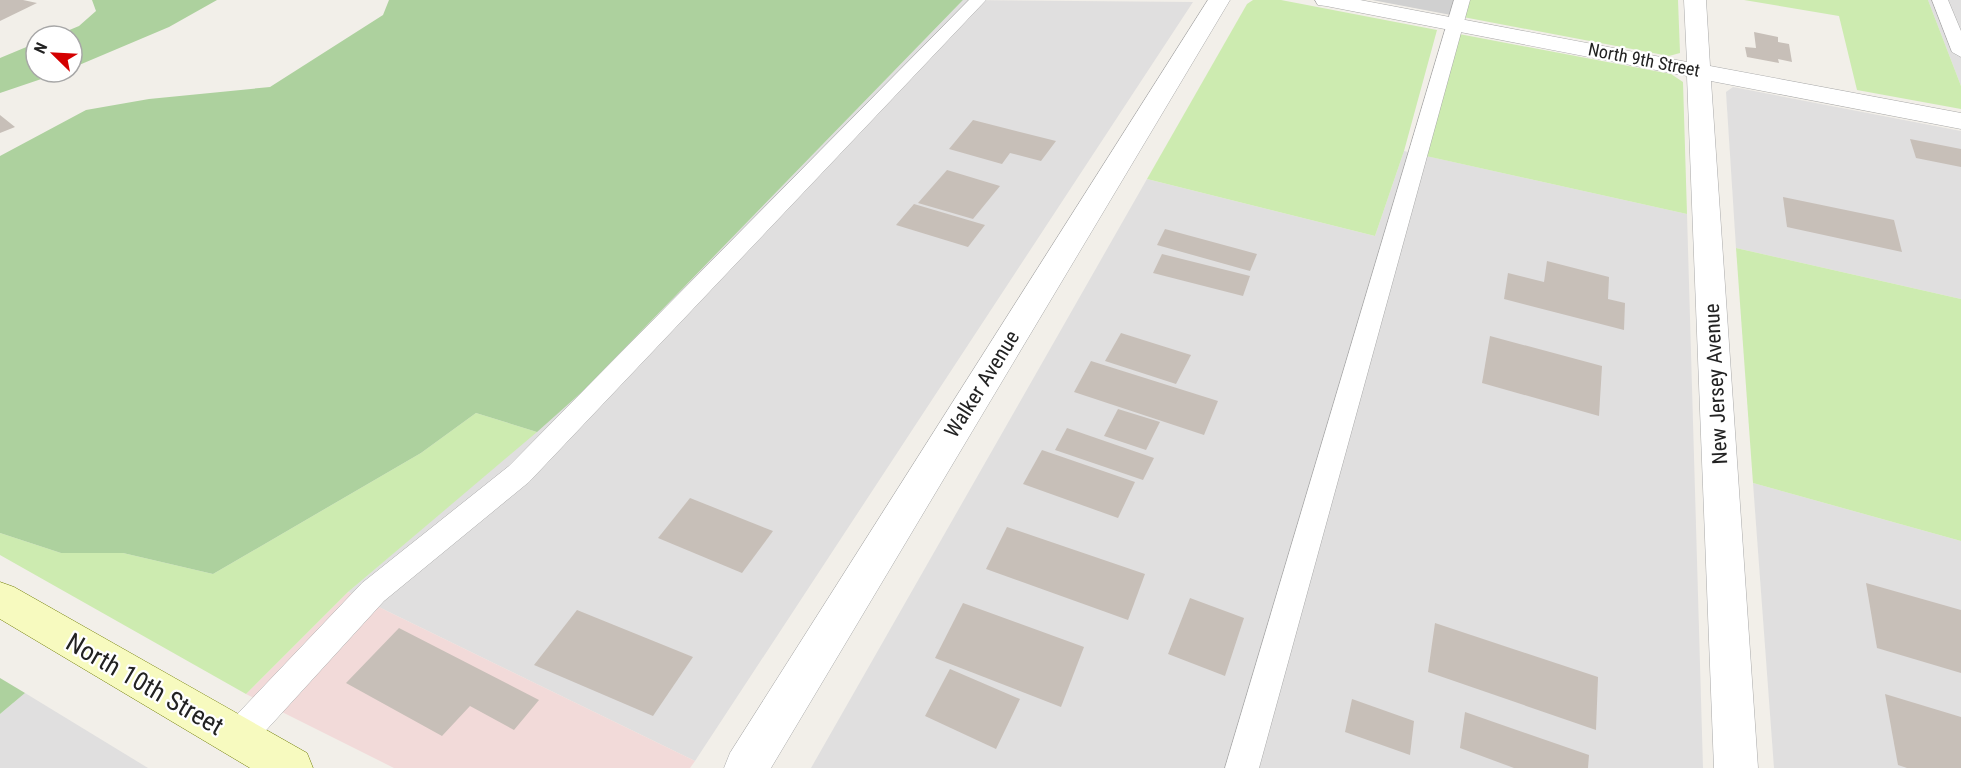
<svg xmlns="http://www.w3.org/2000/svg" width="1961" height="768" font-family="'Roboto Condensed',sans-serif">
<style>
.residential{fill:#e0dfdf}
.commercial{fill:#f2dad9}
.religious{fill:#d0d0d0}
.grass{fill:#cdebb0}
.forest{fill:#add19e}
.building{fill:#c7bfb8}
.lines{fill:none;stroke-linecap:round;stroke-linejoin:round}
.lane-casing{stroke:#a9a9a9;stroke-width:1}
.street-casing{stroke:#a9a9a9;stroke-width:1}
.secondary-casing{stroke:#707d05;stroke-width:1}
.lane{fill:#fff;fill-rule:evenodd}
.street{fill:#fff;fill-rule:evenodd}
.secondary{fill:#f7fabf;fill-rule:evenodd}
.labels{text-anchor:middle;stroke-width:4.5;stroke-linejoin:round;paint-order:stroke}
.far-street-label{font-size:18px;fill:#222;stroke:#fff}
.street-label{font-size:21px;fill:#222;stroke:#fff}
.near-street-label{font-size:26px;fill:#222;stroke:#fff}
</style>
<rect width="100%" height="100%" fill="#f2efe9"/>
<g class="residential">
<path d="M 963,0 L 1193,2 L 695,761 L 348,592 L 583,391 Z"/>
<path d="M 1928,0 L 1961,0 L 1961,86 Z"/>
<path d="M 1733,87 L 1961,131 L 1961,299 L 1736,248 L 1726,92 Z"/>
<path d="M 1404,151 L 1687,214 L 1703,768 L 811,768 L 1147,179 L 1375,236 Z"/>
<path d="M 1753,483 L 1961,541 L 1961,768 L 1774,768 Z"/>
<path d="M 25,693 L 148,768 L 0,768 L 0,714 Z"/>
</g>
<path class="commercial" d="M 348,592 L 695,761 L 690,768 L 394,768 L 246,694 Z"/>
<path class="religious" d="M 1372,0 L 1455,0 L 1451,15 Z"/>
<g class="grass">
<path d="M 1281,0 L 1437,30 L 1404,151 L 1375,236 L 1147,179 L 1247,4 L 1253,0 Z"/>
<path d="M 1467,0 L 1678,0 L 1680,53 L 1669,56 L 1463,17 Z"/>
<path d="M 1744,0 L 1928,0 L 1961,86 L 1961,109 L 1857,90 L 1839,16 Z"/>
<path d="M 1459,34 L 1671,74 L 1683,82 L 1687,214 L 1426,156 Z"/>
<path d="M 1736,248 L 1961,299 L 1961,541 L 1753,483 Z"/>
<path d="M 476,413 L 537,432 L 348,592 L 246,694 L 0,555 L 0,533 L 61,553 L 123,553 L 213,574 L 421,453 Z"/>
</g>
<g class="forest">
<path d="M 92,0 L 217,0 L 169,27 L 72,68 L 72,36 L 55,36 L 79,26 L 96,11 Z"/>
<path d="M 389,0 L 963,0 L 583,391 L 537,432 L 476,413 L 421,453 L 213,574 L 123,553 L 61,553 L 0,533 L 0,156 L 86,110 L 149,99 L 270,87 L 383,15 Z"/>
<path d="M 36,43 L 36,72 L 62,72 L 0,93 L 0,58 Z"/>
<path d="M 0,678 L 25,693 L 0,714 Z"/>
</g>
<g class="building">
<path d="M 0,0 L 23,0 L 37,3 L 0,21 Z"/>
<path d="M 1754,32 L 1778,37 L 1778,42 L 1789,44 L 1792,62 L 1778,59 L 1779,63 L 1747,57 L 1745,47 L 1756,48 Z"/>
<path d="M 0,115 L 15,127 L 0,133 Z"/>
<path d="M 973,120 L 1056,141 L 1041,161 L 1010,153 L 1002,164 L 949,149 Z"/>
<path d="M 1910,139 L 1961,149 L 1961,167 L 1916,158 Z"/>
<path d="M 947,170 L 1000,186 L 973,219 L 918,203 Z"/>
<path d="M 1783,197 L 1894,220 L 1902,252 L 1787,227 Z"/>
<path d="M 914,204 L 985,225 L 968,247 L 896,225 Z"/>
<path d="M 1165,229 L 1257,254 L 1250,271 L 1157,245 Z"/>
<path d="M 1162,254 L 1250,276 L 1243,296 L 1153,273 Z"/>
<path d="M 1547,261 L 1609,277 L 1608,299 L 1625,303 L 1624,330 L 1504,299 L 1508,273 L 1544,282 Z"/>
<path d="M 1121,333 L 1191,355 L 1176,384 L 1105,361 Z"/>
<path d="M 1490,336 L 1602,366 L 1599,416 L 1482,383 Z"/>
<path d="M 1091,361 L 1218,401 L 1204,435 L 1074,392 Z"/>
<path d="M 1118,409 L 1160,422 L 1146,450 L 1104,436 Z"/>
<path d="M 1067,428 L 1154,458 L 1143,480 L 1055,450 Z"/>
<path d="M 1042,450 L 1135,482 L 1118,518 L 1023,484 Z"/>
<path d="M 690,498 L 773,531 L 742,573 L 658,538 Z"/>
<path d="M 1007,527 L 1145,574 L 1128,620 L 986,569 Z"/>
<path d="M 1866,583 L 1961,610 L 1961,673 L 1877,648 Z"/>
<path d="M 1190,598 L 1244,618 L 1225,676 L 1168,654 Z"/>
<path d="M 963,603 L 1084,647 L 1061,707 L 935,658 Z"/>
<path d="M 577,610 L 693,657 L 653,716 L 534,665 Z"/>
<path d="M 1435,623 L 1598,677 L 1596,730 L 1428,672 Z"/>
<path d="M 399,628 L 539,700 L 514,730 L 470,706 L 442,736 L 346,683 Z"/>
<path d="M 950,669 L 1020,699 L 996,749 L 925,716 Z"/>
<path d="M 1885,694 L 1961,717 L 1961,768 L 1907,768 L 1898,765 Z"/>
<path d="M 1352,699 L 1414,721 L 1410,755 L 1345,732 Z"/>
<path d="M 1465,712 L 1589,755 L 1588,768 L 1514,768 L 1460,748 Z"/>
</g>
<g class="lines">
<g class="lane-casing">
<g id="lane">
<path d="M 969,0 L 986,0 L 529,482 L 384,601 L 249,749 L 237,754 L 225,749 L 220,738 L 225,727 L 362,583 L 509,466 Z"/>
<path d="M 1454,0 L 1470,0 L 1259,768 L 1225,768 Z"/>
<path d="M 1932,0 L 1948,0 L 1961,31 L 1961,57 L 1952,52 Z"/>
</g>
</g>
<g class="street-casing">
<g id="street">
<path d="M 1208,0 L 1230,0 L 771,768 L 724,768 L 730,753 Z"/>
<path d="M 1315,0 L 1360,0 L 1687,62 L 1684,0 L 1706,0 L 1710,66 L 1961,113 L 1961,129 L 1711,81 L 1758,768 L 1714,768 L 1687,76 L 1326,6 L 1318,5 Z"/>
</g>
</g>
<g class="secondary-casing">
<path id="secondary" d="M 0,582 L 14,587 L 307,753 L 313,768 L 250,768 L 0,619 Z"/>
</g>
<use href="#lane" class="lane"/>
<use href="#street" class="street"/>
<use href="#secondary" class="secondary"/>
</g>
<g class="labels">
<g class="far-street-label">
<text transform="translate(1644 60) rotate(11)" y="6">North 9th Street</text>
</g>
<g class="street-label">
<text transform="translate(982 384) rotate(-58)" y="7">Walker Avenue</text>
<text transform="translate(1716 384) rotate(-93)" y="7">New Jersey Avenue</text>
</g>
<g class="near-street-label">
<text transform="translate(145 684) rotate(30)" y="9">North 10th Street</text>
</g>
</g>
<g transform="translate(54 54) rotate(294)"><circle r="28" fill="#ffffff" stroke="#a7a7a7" stroke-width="1.5"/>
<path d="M0-4.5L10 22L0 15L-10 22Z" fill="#d40000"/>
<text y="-9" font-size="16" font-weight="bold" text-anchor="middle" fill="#222222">N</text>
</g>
</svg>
